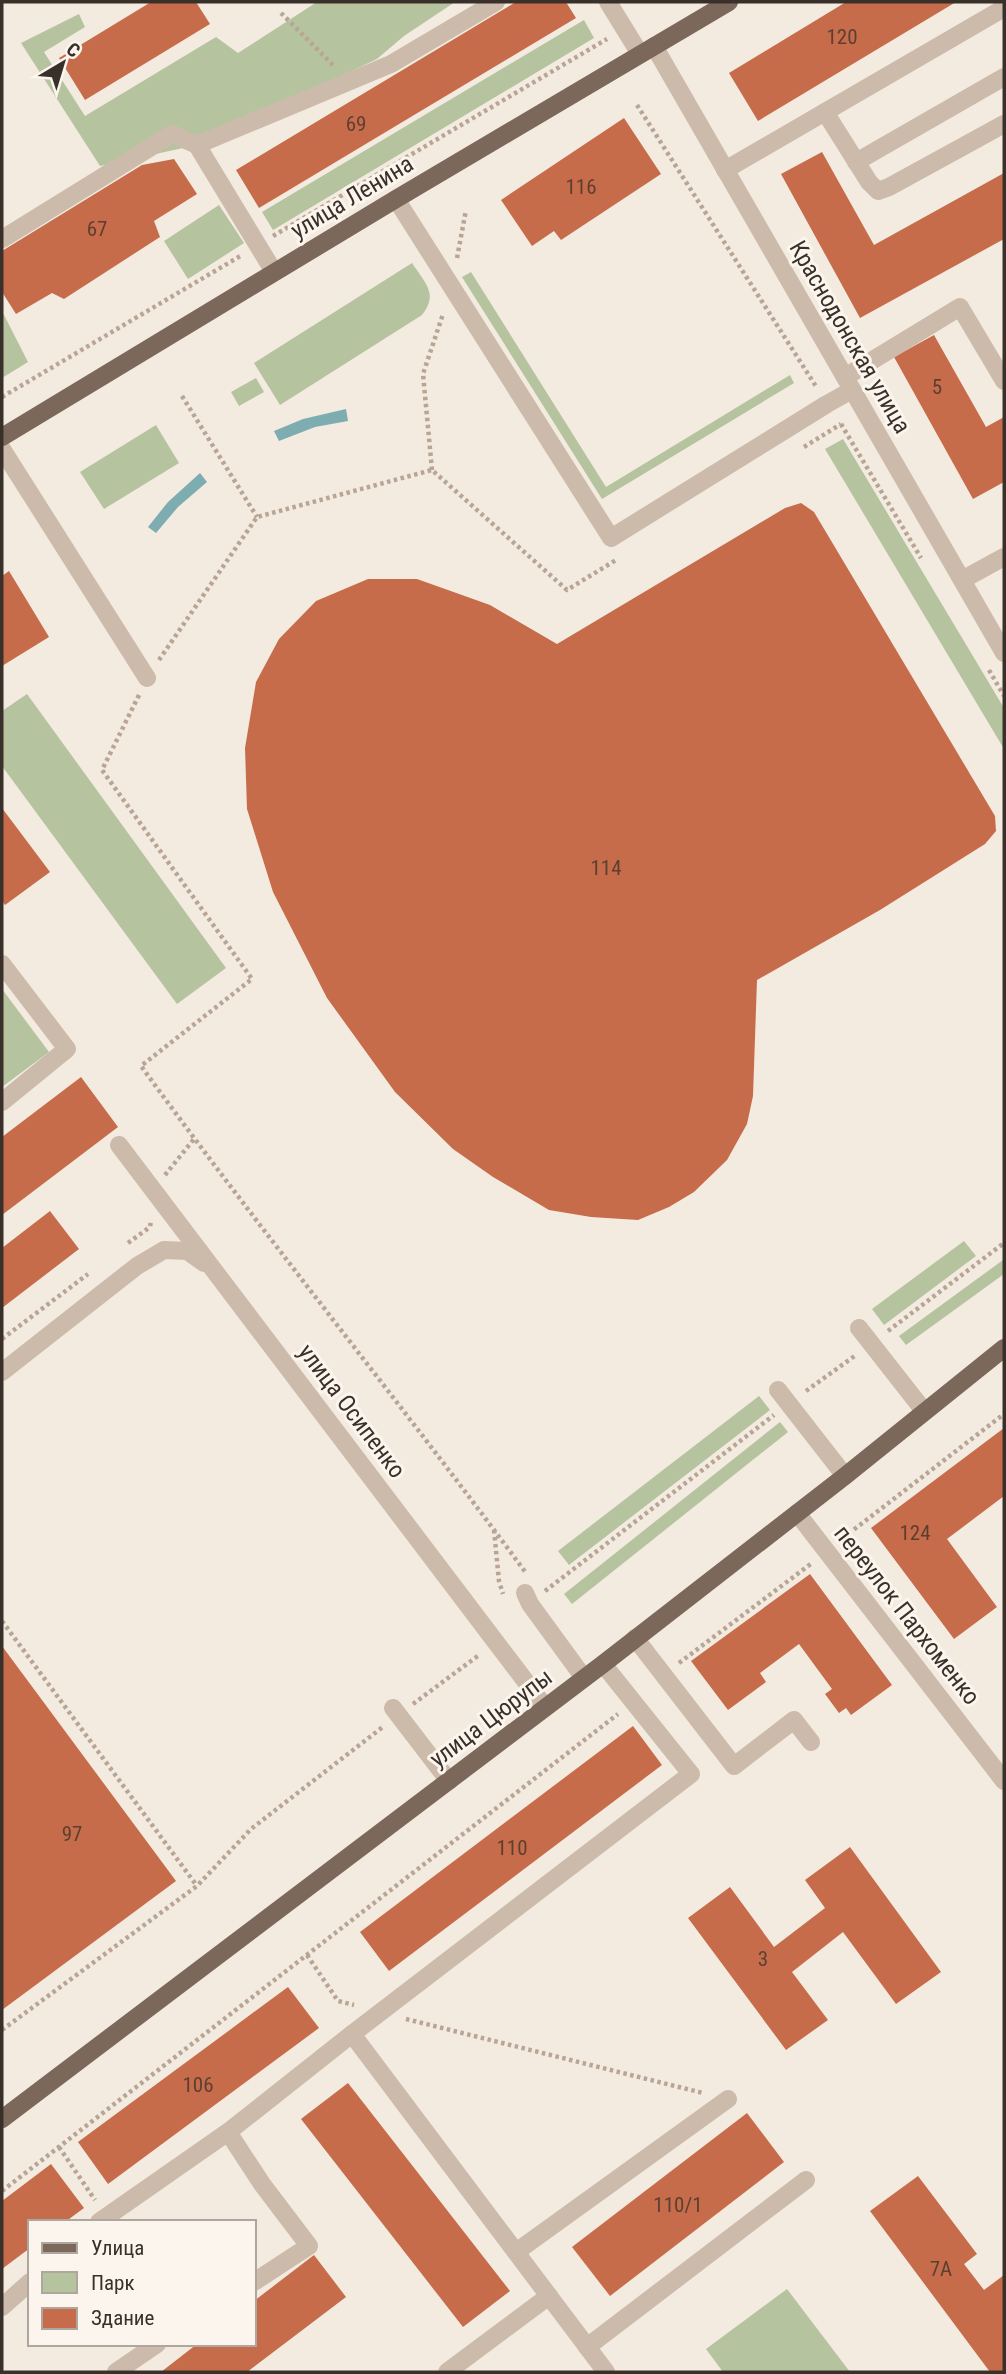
<svg xmlns="http://www.w3.org/2000/svg" width="1006" height="2374" font-family="'Roboto Condensed',sans-serif">
<style>
.green{fill:#b6c39f}
.water{fill:#7eadb1}
.building{fill:#c76c4a}
.lines{fill:none;stroke-linecap:round;stroke-linejoin:round}
.path{stroke:#b8a595;stroke-width:4.5;stroke-dasharray:3.5 3.5;stroke-linecap:butt}
.minor{stroke:#ccbbab;stroke-width:18}
.major{stroke:#7c675b;stroke-width:18}
.labels{text-anchor:middle;stroke-width:6;stroke-linejoin:round;paint-order:stroke}
.number-label{font-size:21px;fill:#5d3f32}
.street-label{font-size:24px;fill:#3a302a;stroke:#fbf5ed}
</style>
<rect width="100%" height="100%" fill="#f3ebe0"/>
<g class="green">
<path d="M 317,2 L 455,2 L 404,36 L 377,59 L 197,145 L 100,166 L 21,43 L 79,14 L 85,27 L 44,52 L 85,116 L 216,37 L 238,53 Z"/>
<path d="M 584,20 L 594,38 L 273,230 L 262,212 Z"/>
<path d="M 219,205 L 244,243 L 188,279 L 164,241 Z"/>
<path d="M 412,263 C 425,283 439,294 422,315 L 280,405 L 254,363 Z"/>
<path d="M 471,272 L 606,487 L 790,375 L 794,383 L 602,499 L 462,277 Z"/>
<path d="M 2,311 L 28,362 L 2,378 Z"/>
<path d="M 256,378 L 264,392 L 239,406 L 231,392 Z"/>
<path d="M 156,425 L 179,463 L 104,509 L 80,472 Z"/>
<path d="M 843,439 L 1004,708 L 1004,749 L 825,449 Z"/>
<path d="M 27,694 L 226,968 L 177,1004 L 2,766 L 2,711 Z"/>
<path d="M 2,989 L 49,1052 L 2,1087 Z"/>
<path d="M 964,1241 L 976,1256 L 884,1325 L 872,1309 Z"/>
<path d="M 1003,1260 L 1004,1274 L 906,1345 L 899,1336 Z"/>
<path d="M 759,1396 L 770,1410 L 569,1565 L 558,1551 Z"/>
<path d="M 780,1422 L 788,1432 L 572,1604 L 564,1594 Z"/>
<path d="M 787,2289 L 850,2372 L 723,2372 L 706,2349 Z"/>
</g>
<g class="water">
<path d="M 346,409 L 348,421 L 315,427 L 279,441 L 274,431 L 303,419 Z"/>
<path d="M 200,473 L 207,482 L 178,507 L 156,533 L 148,527 L 168,502 Z"/>
</g>
<g class="building">
<path d="M 151,2 L 196,2 L 210,24 L 85,100 L 59,58 Z"/>
<path d="M 516,2 L 566,2 L 576,18 L 259,208 L 236,170 Z"/>
<path d="M 846,2 L 956,2 L 758,121 L 729,73 Z"/>
<path d="M 624,118 L 661,174 L 561,240 L 554,231 L 532,246 L 501,200 Z"/>
<path d="M 822,152 L 874,245 L 1004,173 L 1004,239 L 860,318 L 781,174 Z"/>
<path d="M 174,159 L 197,194 L 154,221 L 160,237 L 64,299 L 52,293 L 16,314 L 2,292 L 2,251 L 142,165 Z"/>
<path d="M 934,335 L 986,427 L 1004,417 L 1004,482 L 973,499 L 894,357 Z"/>
<path d="M 801,503 L 814,512 L 995,816 L 996,831 L 985,844 L 880,910 L 757,980 L 753,1096 L 747,1124 L 727,1160 L 694,1192 L 669,1207 L 638,1220 L 591,1217 L 549,1210 L 493,1177 L 453,1149 L 395,1092 L 327,998 L 273,892 L 247,809 L 245,748 L 256,682 L 279,639 L 316,601 L 368,579 L 417,579 L 490,605 L 557,644 L 785,508 Z"/>
<path d="M 9,571 L 49,637 L 2,666 L 2,576 Z"/>
<path d="M 2,808 L 50,872 L 5,905 L 2,901 Z"/>
<path d="M 81,1077 L 118,1127 L 2,1215 L 2,1137 Z"/>
<path d="M 50,1211 L 79,1249 L 2,1308 L 2,1248 Z"/>
<path d="M 1004,1428 L 1004,1496 L 947,1539 L 997,1607 L 954,1639 L 871,1528 Z"/>
<path d="M 810,1574 L 892,1685 L 851,1715 L 846,1708 L 839,1713 L 825,1694 L 832,1689 L 799,1644 L 760,1673 L 766,1682 L 728,1710 L 691,1661 Z"/>
<path d="M 2,1646 L 176,1881 L 2,2010 Z"/>
<path d="M 633,1726 L 662,1765 L 389,1971 L 360,1932 Z"/>
<path d="M 850,1847 L 941,1972 L 896,2004 L 843,1932 L 792,1972 L 828,2020 L 786,2050 L 688,1918 L 730,1887 L 774,1947 L 825,1908 L 805,1880 Z"/>
<path d="M 288,1987 L 319,2028 L 108,2184 L 78,2142 Z"/>
<path d="M 348,2083 L 510,2291 L 463,2327 L 301,2119 Z"/>
<path d="M 747,2113 L 784,2162 L 610,2296 L 572,2247 Z"/>
<path d="M 51,2164 L 84,2208 L 65,2222 L 30,2222 L 30,2248 L 2,2269 L 2,2201 Z"/>
<path d="M 918,2176 L 977,2254 L 964,2264 L 984,2290 L 1004,2275 L 1004,2372 L 990,2372 L 870,2211 Z"/>
<path d="M 314,2255 L 346,2297 L 247,2372 L 161,2372 L 197,2344 L 254,2344 L 254,2301 Z"/>
</g>
<g class="lines">
<g class="path">
<path d="M 281,13 L 335,67"/>
<path d="M 637,105 L 817,388"/>
<path d="M 273,236 L 607,39"/>
<path d="M 457,258 L 466,210"/>
<path d="M 182,396 L 257,517"/>
<path d="M 2,397 L 242,255"/>
<path d="M 841,424 L 921,558"/>
<path d="M 804,447 L 841,424"/>
<path d="M 432,470 L 423,374 L 443,314"/>
<path d="M 159,660 L 257,517 L 432,470 L 567,590 L 616,560"/>
<path d="M 989,670 L 1004,696"/>
<path d="M 139,695 L 102,770 L 252,979 L 141,1066 C 266,1238 400,1402 526,1573"/>
<path d="M 165,1175 L 194,1139"/>
<path d="M 128,1243 L 150,1227 L 151,1221"/>
<path d="M 888,1331 L 1004,1243"/>
<path d="M 2,1339 L 88,1274"/>
<path d="M 806,1391 L 856,1355"/>
<path d="M 494,1530 L 499,1581 L 503,1594"/>
<path d="M 843,1538 L 1004,1414"/>
<path d="M 545,1591 L 774,1415"/>
<path d="M 2,1621 L 197,1886"/>
<path d="M 679,1663 L 812,1563"/>
<path d="M 413,1704 L 479,1655"/>
<path d="M 307,1955 L 338,2001 L 354,2005"/>
<path d="M 406,2019 L 703,2093"/>
<path d="M 2,2030 L 197,1886 L 251,1829 L 384,1726"/>
<path d="M 59,2147 L 95,2200"/>
<path d="M 2,2191 L 618,1714"/>
</g>
<g class="minor">
<path d="M 608,2 L 640,54"/>
<path d="M 654,46 L 1004,653"/>
<path d="M 825,112 L 1004,8"/>
<path d="M 856,162 L 1004,77"/>
<path d="M 725,170 L 825,112 L 869,182 L 878,191 L 889,187 L 1004,124"/>
<path d="M 396,199 L 611,538 L 827,404 L 852,390"/>
<path d="M 2,239 L 172,134 L 197,145"/>
<path d="M 274,272 L 197,145 L 391,64 L 496,2"/>
<path d="M 845,377 L 960,307 L 1004,381"/>
<path d="M 2,449 L 147,678"/>
<path d="M 962,580 L 1004,557"/>
<path d="M 2,964 L 67,1049 L 2,1102"/>
<path d="M 119,1145 L 545,1707"/>
<path d="M 859,1328 L 924,1411"/>
<path d="M 2,1372 L 137,1266 L 164,1250 L 187,1251 L 204,1263"/>
<path d="M 778,1390 L 845,1476"/>
<path d="M 797,1513 L 1004,1781"/>
<path d="M 525,1593 L 530,1604 L 584,1678"/>
<path d="M 635,1638 L 734,1766 L 794,1720 L 811,1742"/>
<path d="M 393,1708 L 449,1781"/>
<path d="M 352,2034 L 606,2372"/>
<path d="M 228,2132 L 262,2184 L 309,2246 L 254,2282"/>
<path d="M 99,2222 L 228,2132 L 352,2034 L 691,1774 L 603,1664"/>
<path d="M 516,2252 L 728,2099"/>
<path d="M 2,2307 L 30,2282"/>
<path d="M 587,2347 L 806,2180"/>
<path d="M 116,2372 L 157,2344"/>
<path d="M 447,2372 L 549,2296"/>
</g>
<g class="major">
<path d="M 2,437 L 396,199 L 729,2"/>
<path d="M 2,2119 L 603,1664 L 845,1476 L 1004,1348"/>
</g>
</g>
<g class="labels">
<g class="number-label">
<text x="842" y="44">120</text>
<text x="356" y="131">69</text>
<text x="581" y="194">116</text>
<text x="97" y="236">67</text>
<text x="937" y="394">5</text>
<text x="606" y="875">114</text>
<text x="915" y="1540">124</text>
<text x="72" y="1841">97</text>
<text x="512" y="1855">110</text>
<text x="763" y="1966">3</text>
<text x="198" y="2092">106</text>
<text x="678" y="2212">110/1</text>
<text x="941" y="2276">7А</text>
</g>
<g class="street-label">
<text transform="translate(352 197) rotate(-31)" y="8">улица Ленина</text>
<text transform="translate(850 337) rotate(60)" y="8">Краснодонская улица</text>
<text transform="translate(352 1411) rotate(53)" y="8">улица Осипенко</text>
<text transform="translate(907 1615) rotate(52)" y="8">переулок Пархоменко</text>
<text transform="translate(491 1718) rotate(-37)" y="8">улица Цюрупы</text>
</g>
</g>
<rect width="1006" height="2374" fill="none" stroke="#3a302a" stroke-width="7"/>
<rect x="28" y="2220" width="228" height="126" fill="#fbf5ed" stroke="#aea69f" stroke-width="2"/>
<rect x="42" y="2243" width="35" height="10" fill="#7c675b" stroke="#aea69f" stroke-width="2"/>
<text x="91" y="2255" font-size="21" fill="#3a302a">Улица</text>
<rect x="42" y="2272" width="35" height="21" fill="#b6c39f" stroke="#aea69f" stroke-width="2"/>
<text x="91" y="2290" font-size="21" fill="#3a302a">Парк</text>
<rect x="42" y="2308" width="35" height="21" fill="#c76c4a" stroke="#aea69f" stroke-width="2"/>
<text x="91" y="2325" font-size="21" fill="#3a302a">Здание</text>
<g transform="translate(63 63) rotate(38)" stroke="#fbf5ed" stroke-width="5" paint-order="stroke">
<path d="M0-5L12 26L0 18L-12 26Z" fill="#3a302a"/>
<text y="-10" font-size="19" font-weight="bold" text-anchor="middle" fill="#3a302a">С</text>
</g>
</svg>
